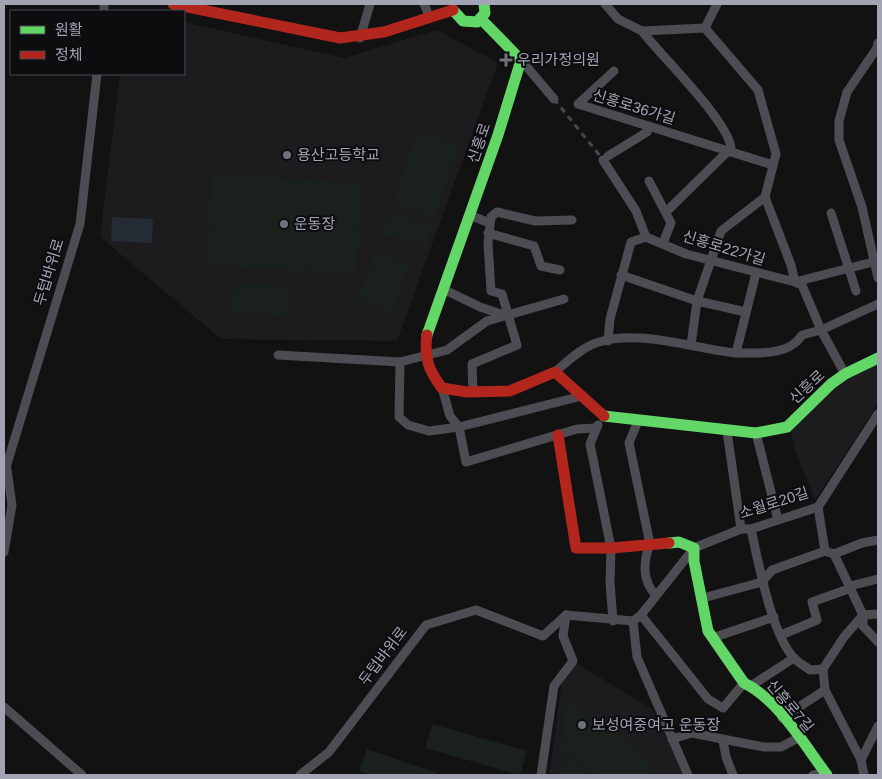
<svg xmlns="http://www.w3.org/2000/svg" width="882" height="779" font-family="Arial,'Noto Sans KR',sans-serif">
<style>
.built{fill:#1c1c1e}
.green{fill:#1a211c}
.water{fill:#252b34}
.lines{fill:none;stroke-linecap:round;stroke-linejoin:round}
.street{stroke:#4c4c52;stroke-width:9}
.fast{stroke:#63d668;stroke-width:11}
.jam{stroke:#b3261e;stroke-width:11}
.rail{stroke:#46474b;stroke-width:3;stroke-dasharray:6 5;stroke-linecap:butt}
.poi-dot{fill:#70717b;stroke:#0d0c0e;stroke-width:2}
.labels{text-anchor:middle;stroke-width:4;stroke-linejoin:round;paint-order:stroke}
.poi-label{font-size:15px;fill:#a2a4b4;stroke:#0d0c0e;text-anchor:start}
.street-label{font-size:15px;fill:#a2a4b4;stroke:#0d0c0e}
</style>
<rect width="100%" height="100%" fill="#121212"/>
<g class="built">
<path d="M 184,22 L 344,58 L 437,30 L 498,63 L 397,341 L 221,339 L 100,237 L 120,74 L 184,74 Z"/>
<path d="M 878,361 L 878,400 L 874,410 L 815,500 L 797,456 L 790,429 L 834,385 Z"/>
<path d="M 574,662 L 652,709 L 685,775 L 549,775 L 562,683 Z"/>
</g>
<g class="green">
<path d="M 418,131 L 460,146 L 434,219 L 393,204 Z"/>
<path d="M 212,173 L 363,184 L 356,275 L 206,264 Z"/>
<path d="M 388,213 L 431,224 L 426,244 L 383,234 Z"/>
<path d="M 376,252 L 409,264 L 392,312 L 359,300 Z"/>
<path d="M 235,282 L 291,288 L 289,316 L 232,311 Z"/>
<path d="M 566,702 L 638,747 L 653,775 L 600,775 L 561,750 Z"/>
<path d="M 432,724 L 527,751 L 520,775 L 425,748 Z"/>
<path d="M 367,749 L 442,775 L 370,775 L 359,771 Z"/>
<path d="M 568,758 L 593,775 L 556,775 Z"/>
</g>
<path class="water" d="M 112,217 L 153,219 L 152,243 L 111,241 Z"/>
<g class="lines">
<g class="street">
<path d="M 424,4 L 430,18"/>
<path d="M 605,4 L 618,19 L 642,31 L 705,28 L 758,90 L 776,154 L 765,197 L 791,265 L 795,282 L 802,285 L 821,330 L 845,374"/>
<path d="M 104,11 L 104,4"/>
<path d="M 705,28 L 717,4"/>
<path d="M 642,31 C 659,54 736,128 731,152"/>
<path d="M 360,38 L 370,4"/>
<path d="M 878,43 L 877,48 L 847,92 L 839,121 L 839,140 L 862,207 L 878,278"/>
<path d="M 521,60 L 554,99"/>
<path d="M 614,71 L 578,104 L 773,165"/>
<path d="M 608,156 L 647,132 L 649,126"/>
<path d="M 603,160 L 636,211 L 646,237 L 686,254 L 795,282 L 873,262"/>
<path d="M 649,181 L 671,223 L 663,243"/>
<path d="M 666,212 L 728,151"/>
<path d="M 831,213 L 856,291"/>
<path d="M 469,215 L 490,223"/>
<path d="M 488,233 L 534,246 L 541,266 L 560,270"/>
<path d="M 621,275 L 697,301 L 746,312"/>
<path d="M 443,289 L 480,307 L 504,315"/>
<path d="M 608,341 L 610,319 L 631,242 L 646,237"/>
<path d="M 691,345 L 697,301 L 721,231 L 765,197"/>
<path d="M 736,353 C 758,353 789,356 802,335 L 821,330 L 878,304"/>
<path d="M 278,355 L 400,362 L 447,350 L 487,321 L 564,299"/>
<path d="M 400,362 L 399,417 L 408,425 L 429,431 L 459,427 L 582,396"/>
<path d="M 555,372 C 568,361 582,347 599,342 C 640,329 694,349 736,353 L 756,273"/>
<path d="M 442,388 L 450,416 L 459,427 L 466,462 L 577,429 L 596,428"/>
<path d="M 473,392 L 472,364 L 517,345 L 502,294 L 491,291 L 488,243 L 491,217 L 497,212 L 535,221 L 572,220"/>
<path d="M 638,421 L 629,443 L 650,544 C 643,561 642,582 656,595"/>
<path d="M 598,425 L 590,444 L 611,548 L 610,582 L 613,621"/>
<path d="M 727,431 L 741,529"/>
<path d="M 756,433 L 778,520"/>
<path d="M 4,474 L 80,224 L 97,74"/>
<path d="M 818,507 L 825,551 L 834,554 L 863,615 L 863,626 L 878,642"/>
<path d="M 751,529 C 758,561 772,637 795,659 C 799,663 805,666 810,670 L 823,669 L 825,690 L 861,760 L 864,775"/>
<path d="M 4,552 L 12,505 L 7,469"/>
<path d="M 834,554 L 862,543 L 878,540"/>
<path d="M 850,586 L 878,579"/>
<path d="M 703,598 L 762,582 L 772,570 L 825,551"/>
<path d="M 566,615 L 633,621 L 641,615 L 694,548 L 741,529 L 751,529 L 818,507 L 878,414"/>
<path d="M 641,615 L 708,699 L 723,708 L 744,683"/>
<path d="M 633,621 L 637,657 L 688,775"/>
<path d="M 781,635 L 817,620 L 812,602 L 851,588"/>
<path d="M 712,638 L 774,617"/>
<path d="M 823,669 L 844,637 L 863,615 L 878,614"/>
<path d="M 752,685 L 794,658"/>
<path d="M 4,707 L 82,775"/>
<path d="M 782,718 L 825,690"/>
<path d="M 672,739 L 692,733 L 764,747 L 781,747 L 798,738"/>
<path d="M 723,741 L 726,757 L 733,775"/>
<path d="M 861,760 L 878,726"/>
<path d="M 300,775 L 329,752 L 426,625 L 476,610 L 543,636 L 566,615"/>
<path d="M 541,775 L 554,686 L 573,661 L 563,636 L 566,615"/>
<path d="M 813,775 L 825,772"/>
</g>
<g class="fast">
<path d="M 453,10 L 463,21 L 477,22 L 485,13 L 484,4"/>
<path d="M 427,335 L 498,135 L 521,60 L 481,19"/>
<path d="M 604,416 L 756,433 L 787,427 L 831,384 L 845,374 L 878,358"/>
<path d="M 669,543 L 679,542 L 694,548 L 694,561 L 708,631 L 744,683 C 778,699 805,746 827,775"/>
</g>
<g class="jam">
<path d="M 173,4 L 340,38 L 384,32 L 453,10"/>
<path d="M 427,335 C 424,357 428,370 442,388 L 467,392 L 510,391 L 555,372 L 604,416"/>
<path d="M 558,435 L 576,548 L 611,548 L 669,543"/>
</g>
<path class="rail" d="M 554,99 L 601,157"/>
</g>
<g class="poi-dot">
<path d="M503.5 52.5h5v5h5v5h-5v5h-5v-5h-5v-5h5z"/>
<circle cx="287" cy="155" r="5"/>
<circle cx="284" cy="224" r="5"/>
<circle cx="582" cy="725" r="5"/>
</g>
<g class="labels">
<g class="poi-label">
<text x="517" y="65">우리가정의원</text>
<text x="297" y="160">용산고등학교</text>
<text x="294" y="229">운동장</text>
<text x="592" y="730">보성여중여고 운동장</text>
</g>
<g class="street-label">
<text transform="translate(634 107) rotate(17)" y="5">신흥로36가길</text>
<text transform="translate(479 143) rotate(-71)" y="5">신흥로</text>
<text transform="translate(724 248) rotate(17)" y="5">신흥로22가길</text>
<text transform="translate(49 272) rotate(-73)" y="5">두텁바위로</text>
<text transform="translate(807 387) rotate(-43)" y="5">신흥로</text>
<text transform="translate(774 503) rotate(-18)" y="5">소월로20길</text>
<text transform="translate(383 656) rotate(-53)" y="5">두텁바위로</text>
<text transform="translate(790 706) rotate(50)" y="5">신흥로7길</text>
</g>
</g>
<rect width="882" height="779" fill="none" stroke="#a2a4b4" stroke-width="10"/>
<rect x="10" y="10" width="175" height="65" fill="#0d0c0e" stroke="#494950"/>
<rect x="20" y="26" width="25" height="8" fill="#63d668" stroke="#494950"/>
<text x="55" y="35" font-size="15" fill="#a2a4b4">원활</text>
<rect x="20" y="51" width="25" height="8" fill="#b3261e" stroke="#494950"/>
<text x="55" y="60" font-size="15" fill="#a2a4b4">정체</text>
</svg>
